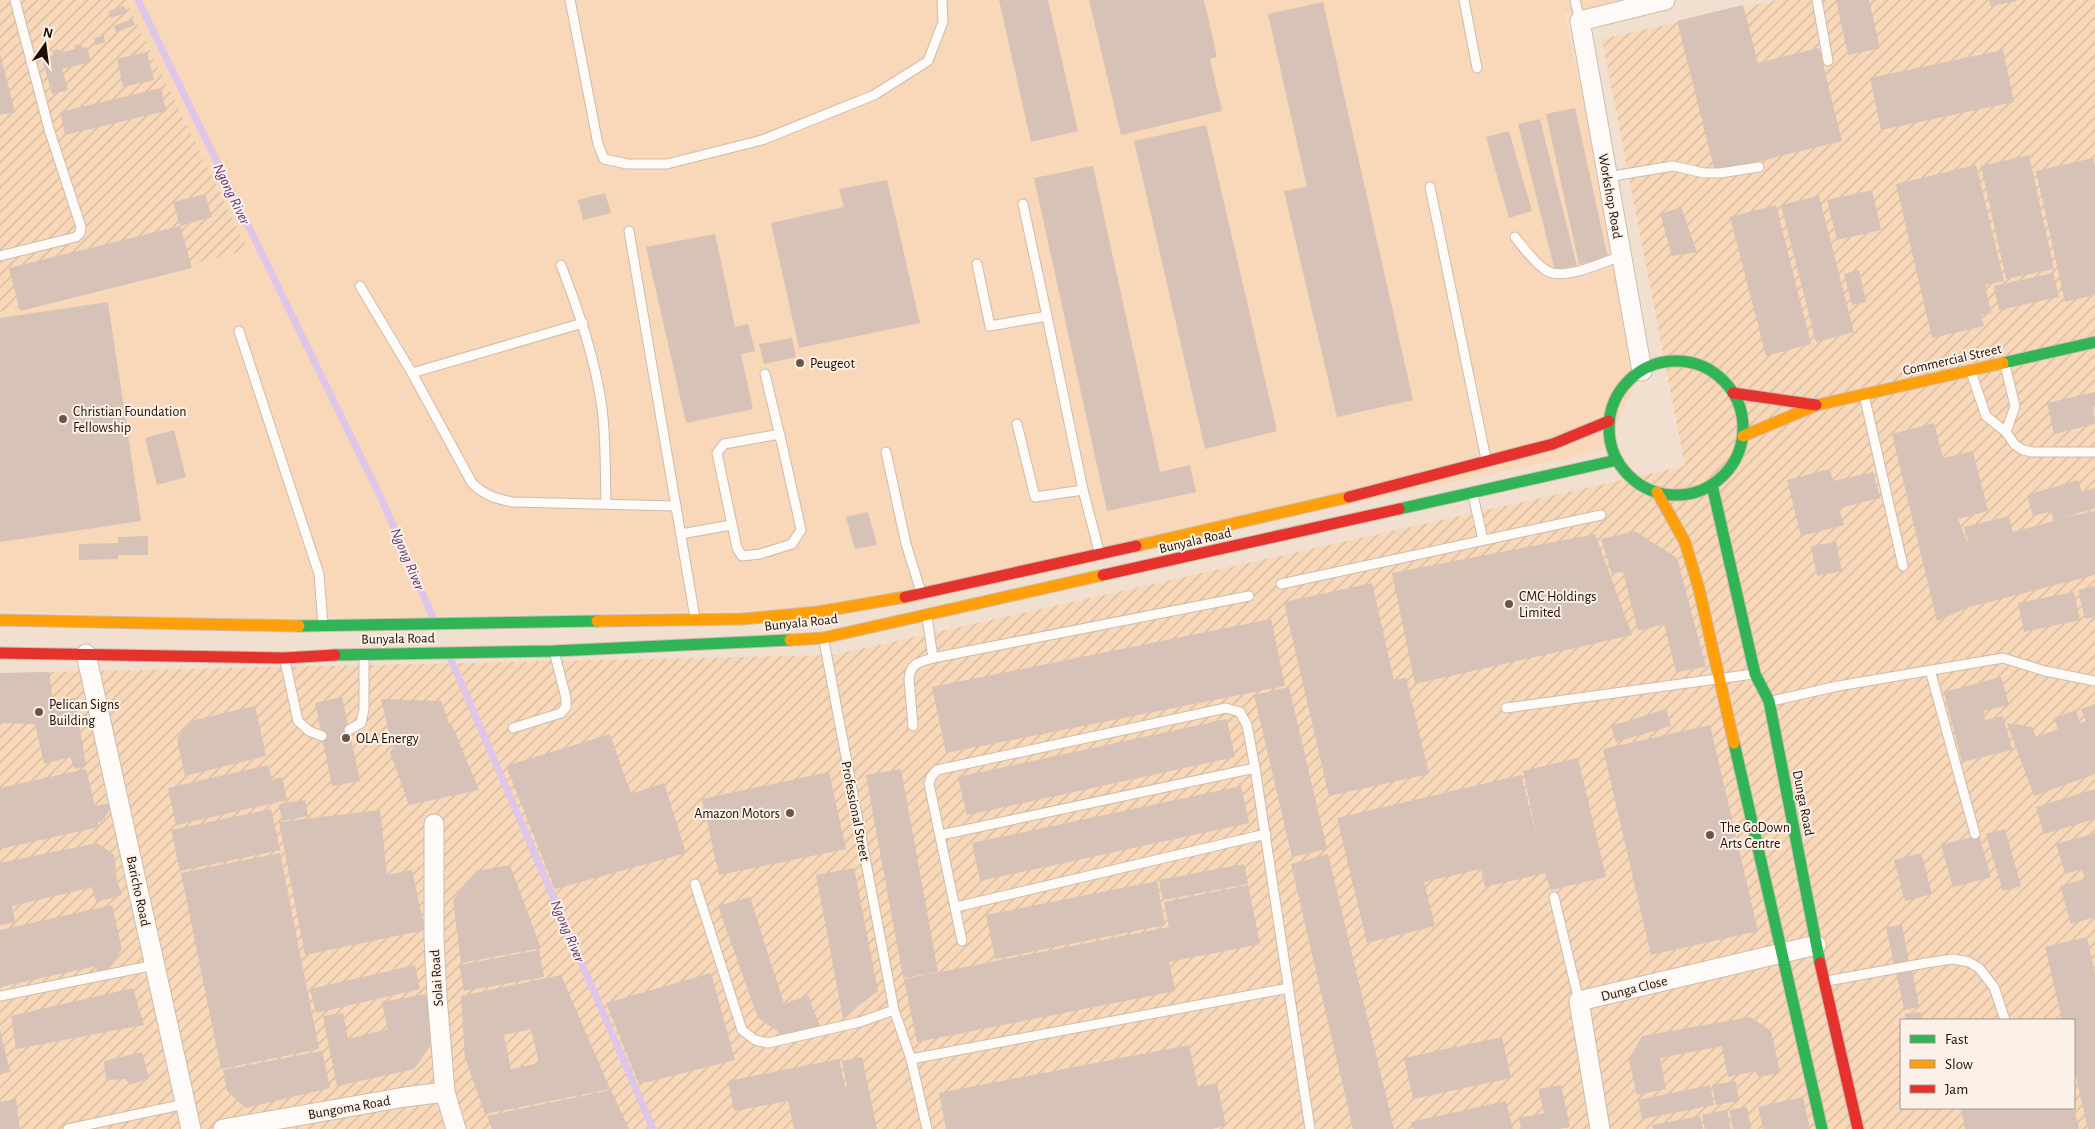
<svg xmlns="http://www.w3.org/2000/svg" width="2095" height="1129" font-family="'Alegreya Sans',sans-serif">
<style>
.built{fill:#f8d8b9}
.industrial{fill:url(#industrial-furrows);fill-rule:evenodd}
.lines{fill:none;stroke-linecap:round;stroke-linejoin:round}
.stream{stroke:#ddc6e8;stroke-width:7}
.building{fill:#d6c2b6;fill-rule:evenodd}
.lane-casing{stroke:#cdbcac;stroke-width:11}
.street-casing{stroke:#cdbcac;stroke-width:21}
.fast-casing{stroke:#cdbcac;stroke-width:13}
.slow-casing{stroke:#cdbcac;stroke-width:13}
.jam-casing{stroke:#cdbcac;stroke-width:13}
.lane{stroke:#fdfaf8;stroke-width:9}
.street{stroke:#fdfaf8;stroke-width:19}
.fast{stroke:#30b455;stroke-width:11}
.slow{stroke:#ff9f0a;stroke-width:11}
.jam{stroke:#e5322d;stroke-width:11}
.poi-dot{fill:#685749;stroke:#fbf1e8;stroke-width:2}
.labels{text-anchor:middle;stroke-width:4;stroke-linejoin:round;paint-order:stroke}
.street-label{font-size:14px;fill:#1e0d00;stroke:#fbf1e8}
.poi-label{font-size:14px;fill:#1e0d00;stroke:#fbf1e8;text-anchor:start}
.water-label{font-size:15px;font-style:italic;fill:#5a3779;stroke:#fbf1e8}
</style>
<defs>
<pattern id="industrial-furrows" width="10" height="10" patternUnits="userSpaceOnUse" patternTransform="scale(1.25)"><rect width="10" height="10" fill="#f8d8b9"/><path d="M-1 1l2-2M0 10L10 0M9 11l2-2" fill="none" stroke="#d4b89d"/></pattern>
</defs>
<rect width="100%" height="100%" fill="#f1e0d0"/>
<path class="built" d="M 0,0 L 1622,0 L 1564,14 L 1644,368 L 1603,450 L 864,608 L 208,621 L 0,610 Z"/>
<g class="industrial">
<path d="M 0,0 L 125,0 L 248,250 L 0,312 Z"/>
<path d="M 1777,0 L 2095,0 L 2095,1129 L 0,1129 L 0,673 L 833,655 L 1685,466 L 1602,39 ZM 1901,1020 L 2074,1020 L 2074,1108 L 1901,1108 Z"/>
</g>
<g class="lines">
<g class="stream">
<path d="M 138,0 L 382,500 L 434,620"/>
<path d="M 450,657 L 653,1129"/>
</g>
</g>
<g class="building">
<path d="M 999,0 L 1048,0 L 1078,131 L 1031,142 Z"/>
<path d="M 1089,0 L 1204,0 L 1217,57 L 1210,59 L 1222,111 L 1121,135 Z"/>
<path d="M 1836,0 L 1869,0 L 1880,48 L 1848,55 Z"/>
<path d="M 1989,0 L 2016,0 L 2017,1 L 1990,6 Z"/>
<path d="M 1323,2 L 1413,400 L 1337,417 L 1284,191 L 1307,187 L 1268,14 Z"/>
<path d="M 1743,5 L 1758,63 L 1819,48 L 1842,141 L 1715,172 L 1677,21 Z"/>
<path d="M 124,6 L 127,12 L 111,18 L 109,11 Z"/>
<path d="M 133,19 L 135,25 L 116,32 L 114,26 Z"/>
<path d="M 104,36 L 105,42 L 96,45 L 94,38 Z"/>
<path d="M 81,44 L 82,48 L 87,47 L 91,62 L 62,69 L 68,90 L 52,94 L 42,58 L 53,55 L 52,51 L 59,49 L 60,53 L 75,49 L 74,46 Z"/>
<path d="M 2003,50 L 2014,102 L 1881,130 L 1870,78 Z"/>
<path d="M 147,52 L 154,80 L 123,87 L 117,59 Z"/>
<path d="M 0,54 L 15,112 L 0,115 Z"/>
<path d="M 161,88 L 166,111 L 65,135 L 60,112 Z"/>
<path d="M 1575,108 L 1608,258 L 1579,264 L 1546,114 Z"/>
<path d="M 1540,119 L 1577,266 L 1555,271 L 1518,124 Z"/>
<path d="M 1206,125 L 1277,431 L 1205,449 L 1134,141 Z"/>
<path d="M 1509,131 L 1532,211 L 1509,218 L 1486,137 Z"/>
<path d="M 2029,155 L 2054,269 L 2006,279 L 1981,166 Z"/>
<path d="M 2093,158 L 2095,167 L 2095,295 L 2065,302 L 2036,171 Z"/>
<path d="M 1976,165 L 2004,281 L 1985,285 L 1991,313 L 1981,315 L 1984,326 L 1932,338 L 1896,184 Z"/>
<path d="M 1093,166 L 1160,472 L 1190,465 L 1196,492 L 1107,511 L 1034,178 Z"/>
<path d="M 887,180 L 920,323 L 799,348 L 771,223 L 844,207 L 839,189 Z"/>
<path d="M 1872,190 L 1881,230 L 1837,240 L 1827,200 Z"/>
<path d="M 605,193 L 611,213 L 583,220 L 578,200 Z"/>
<path d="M 205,194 L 212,217 L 180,226 L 173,202 Z"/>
<path d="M 1819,196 L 1854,332 L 1816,342 L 1781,205 Z"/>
<path d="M 1776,205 L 1811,344 L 1766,356 L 1730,217 Z"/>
<path d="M 1681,207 L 1697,252 L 1672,256 L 1660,214 Z"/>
<path d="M 180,226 L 192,268 L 20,311 L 9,268 Z"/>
<path d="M 715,234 L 735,327 L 748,324 L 755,351 L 741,354 L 753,409 L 686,423 L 646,247 Z"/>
<path d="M 1859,270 L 1866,302 L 1852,305 L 1844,274 Z"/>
<path d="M 2053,273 L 2059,297 L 1999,310 L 1994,286 Z"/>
<path d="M 108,302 L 141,521 L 0,542 L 0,318 Z"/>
<path d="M 792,338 L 796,357 L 764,364 L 759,344 Z"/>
<path d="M 2095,392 L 2095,406 L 2093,407 L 2095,424 L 2054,434 L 2047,403 Z"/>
<path d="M 1934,423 L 1943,458 L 1973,451 L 1988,511 L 1958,519 L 1970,548 L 1964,527 L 2009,516 L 2013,532 L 2054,521 L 2051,511 L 2033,516 L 2027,495 L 2078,480 L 2082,492 L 2095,488 L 2095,508 L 2062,518 L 2095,511 L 2095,575 L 1969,607 L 1937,621 L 1892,434 Z"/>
<path d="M 174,430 L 186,477 L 157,485 L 145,438 Z"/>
<path d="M 1830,469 L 1833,481 L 1873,472 L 1880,498 L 1839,508 L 1844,525 L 1801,536 L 1787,480 Z"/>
<path d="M 868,512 L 877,545 L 855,549 L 846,517 Z"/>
<path d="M 1635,531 L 1677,558 L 1706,667 L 1676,672 L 1664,624 L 1638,631 L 1623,572 L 1612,573 L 1601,539 Z"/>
<path d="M 1595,534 L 1632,635 L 1415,684 L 1392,573 Z"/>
<path d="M 148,536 L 148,555 L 118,555 L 118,559 L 79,560 L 79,544 L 118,543 L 118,537 Z"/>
<path d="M 1836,542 L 1842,571 L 1817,576 L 1811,546 Z"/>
<path d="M 1372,583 L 1394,680 L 1406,678 L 1429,774 L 1329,796 L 1284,602 Z"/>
<path d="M 2095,586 L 2095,617 L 2085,619 L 2078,590 Z"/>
<path d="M 2074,592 L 2080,620 L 2024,632 L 2018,603 Z"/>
<path d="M 1271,619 L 1285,686 L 946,753 L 932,687 Z"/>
<path d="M 49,672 L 53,701 L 75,698 L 86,766 L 75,769 L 70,757 L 44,764 L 35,724 L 0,723 L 0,673 Z"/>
<path d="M 2001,677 L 2009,705 L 1983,711 L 1985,720 L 2003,716 L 2012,750 L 1962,762 L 1944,692 Z"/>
<path d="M 1289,687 L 1327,849 L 1292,857 L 1254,695 Z"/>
<path d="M 342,697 L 360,781 L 332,786 L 315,703 Z"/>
<path d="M 381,699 L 441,701 L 450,726 L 452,725 L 479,790 L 409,805 L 390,752 L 393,749 Z"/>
<path d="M 2095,704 L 2095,774 L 2034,796 L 2007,723 L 2032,727 L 2036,737 L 2058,729 L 2054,718 L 2076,710 L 2080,723 L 2086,721 L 2081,709 Z"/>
<path d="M 255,706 L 266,756 L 185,776 L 177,739 L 190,721 Z"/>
<path d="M 1666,709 L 1671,726 L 1616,742 L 1611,726 Z"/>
<path d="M 1227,719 L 1235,757 L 967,815 L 958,777 Z"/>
<path d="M 1710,725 L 1758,931 L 1651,955 L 1603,749 Z"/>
<path d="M 610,734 L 631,794 L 664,783 L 686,853 L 555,889 L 506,766 Z"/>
<path d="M 1578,758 L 1606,877 L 1551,890 L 1545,873 L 1485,887 L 1481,869 L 1424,882 L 1435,926 L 1367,943 L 1337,818 L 1521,775 L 1538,842 L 1523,771 Z"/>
<path d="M 268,765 L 272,780 L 282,777 L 287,800 L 176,825 L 168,788 Z"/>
<path d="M 86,769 L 95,806 L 109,803 L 111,808 L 102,821 L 98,822 L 99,827 L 0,849 L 0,788 Z"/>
<path d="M 901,769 L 938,972 L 903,978 L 866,775 Z"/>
<path d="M 829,772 L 846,849 L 719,875 L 702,799 Z"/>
<path d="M 1241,786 L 1249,823 L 980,881 L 972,843 Z"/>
<path d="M 2095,789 L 2095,819 L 2044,834 L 2036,807 Z"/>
<path d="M 305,800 L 308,816 L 282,821 L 279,804 Z"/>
<path d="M 271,809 L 280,850 L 180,871 L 171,830 Z"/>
<path d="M 380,810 L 387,875 L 412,870 L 425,930 L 305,955 L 279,822 Z"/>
<path d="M 2005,829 L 2021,886 L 2003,891 L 1986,834 Z"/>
<path d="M 2095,833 L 2095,917 L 2071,924 L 2060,886 L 2085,879 L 2082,869 L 2065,874 L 2056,844 Z"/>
<path d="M 1979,835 L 1991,877 L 1953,887 L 1941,845 Z"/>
<path d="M 97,843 L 114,855 L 117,882 L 122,895 L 96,902 L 92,887 L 12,906 L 15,922 L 0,925 L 0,863 Z"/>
<path d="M 280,853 L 319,1049 L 221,1069 L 181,873 Z"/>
<path d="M 1921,853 L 1932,894 L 1905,901 L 1894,860 Z"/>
<path d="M 1328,854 L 1394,1129 L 1353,1129 L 1291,864 Z"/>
<path d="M 1244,864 L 1248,884 L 1163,900 L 1159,880 Z"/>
<path d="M 510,865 L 541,948 L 461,963 L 453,900 L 476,871 Z"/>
<path d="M 854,868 L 878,991 L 843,1018 L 816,875 Z"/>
<path d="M 1157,881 L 1165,925 L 995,959 L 986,915 Z"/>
<path d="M 1248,885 L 1260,944 L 1169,962 L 1175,991 L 917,1042 L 904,979 L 1169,927 L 1164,902 Z"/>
<path d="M 750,897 L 784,1004 L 808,995 L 821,1029 L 786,1037 L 758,1018 L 718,906 Z"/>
<path d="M 112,905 L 122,949 L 109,969 L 97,972 L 96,966 L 0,987 L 0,930 Z"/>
<path d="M 1902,925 L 1909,963 L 1894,966 L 1886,927 Z"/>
<path d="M 2087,937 L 2095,973 L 2095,1129 L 2088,1129 L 2074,1069 L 2074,1020 L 2062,1020 L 2045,947 Z"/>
<path d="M 539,950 L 544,977 L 464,991 L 459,965 Z"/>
<path d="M 415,965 L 420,989 L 316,1013 L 310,989 Z"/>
<path d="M 1912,969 L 1919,1007 L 1904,1010 L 1896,971 Z"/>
<path d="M 711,973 L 735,1060 L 639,1084 L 606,1003 Z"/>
<path d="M 561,975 L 610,1089 L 485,1114 L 465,1058 L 461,996 ZM 531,1029 L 539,1063 L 511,1069 L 504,1035 Z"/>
<path d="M 133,988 L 144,1025 L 16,1049 L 11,1016 Z"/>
<path d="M 427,994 L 431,1045 L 414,1069 L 337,1086 L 323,1016 L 343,1013 L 348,1039 L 388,1029 L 382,1002 Z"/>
<path d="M 1921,1012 L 1922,1020 L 1906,1020 L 1905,1014 Z"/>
<path d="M 1750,1017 L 1771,1031 L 1780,1073 L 1759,1077 L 1755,1071 L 1728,1077 L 1722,1046 L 1660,1058 L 1666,1089 L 1637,1095 L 1629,1060 L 1642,1036 Z"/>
<path d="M 0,1029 L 10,1072 L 0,1074 Z"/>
<path d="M 1502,1037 L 1511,1078 L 1413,1099 L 1404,1058 Z"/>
<path d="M 1189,1045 L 1198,1087 L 1217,1083 L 1226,1126 L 1212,1129 L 946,1129 L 939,1093 Z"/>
<path d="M 322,1051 L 330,1088 L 246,1108 L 227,1091 L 223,1070 Z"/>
<path d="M 142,1052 L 149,1078 L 130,1085 L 126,1079 L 106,1080 L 104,1061 Z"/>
<path d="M 862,1057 L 877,1129 L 794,1129 L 788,1101 L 734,1111 L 728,1081 L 839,1059 L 845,1087 L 847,1086 L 842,1061 Z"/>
<path d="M 1736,1081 L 1739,1101 L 1716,1105 L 1712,1085 Z"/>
<path d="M 1561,1085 L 1570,1127 L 1558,1129 L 1521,1129 L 1519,1118 L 1544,1113 L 1538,1089 Z"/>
<path d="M 1710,1085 L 1714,1105 L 1642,1119 L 1638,1100 Z"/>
<path d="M 611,1090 L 629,1129 L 492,1129 L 487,1116 Z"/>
<path d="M 1803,1097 L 1810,1129 L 1763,1129 L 1758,1107 Z"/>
<path d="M 16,1099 L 20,1129 L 0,1129 L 0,1102 Z"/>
<path d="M 1506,1101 L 1513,1129 L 1413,1129 L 1411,1122 Z"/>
<path d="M 1747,1107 L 1751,1129 L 1733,1129 L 1729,1110 Z"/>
<path d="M 1961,1108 L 2074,1108 L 2079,1129 L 1965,1129 Z"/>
<path d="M 1727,1110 L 1731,1129 L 1705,1129 L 1702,1115 Z"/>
<path d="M 1700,1116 L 1703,1129 L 1653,1129 L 1652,1125 Z"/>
</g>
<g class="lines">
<g class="lane-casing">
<g id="lane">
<path d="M 570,0 L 598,144 L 604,159 L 627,164 L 667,164 L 762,140 L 874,95 L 928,61 L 943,22 L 942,0"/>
<path d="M 1464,0 L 1477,68"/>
<path d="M 1575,0 L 1580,21"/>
<path d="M 1817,0 L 1828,61"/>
<path d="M 1607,177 L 1673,166 L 1704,173 L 1720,173 L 1759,167"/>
<path d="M 1430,187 L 1486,459"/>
<path d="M 1023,204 L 1047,316"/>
<path d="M 629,231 L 695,618"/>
<path d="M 1515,237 C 1524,248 1535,264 1547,271 C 1565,281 1603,262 1621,256"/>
<path d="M 0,256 L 76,237 L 80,233 L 81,227 L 49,129 L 15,0"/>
<path d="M 977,264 L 990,326 L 1047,316 L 1083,490 L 1099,551"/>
<path d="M 561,265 C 579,312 595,358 602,408 C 606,439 605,472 606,503"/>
<path d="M 360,286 L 412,373 L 472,483 C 484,495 496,499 513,502 L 676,506"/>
<path d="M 239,331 L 319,574 L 323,625"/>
<path d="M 2005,365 L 2015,406 L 2006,432"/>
<path d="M 1971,372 L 1986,416 L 2006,432 L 2015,445 L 2023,450 L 2032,452 L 2095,452"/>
<path d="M 412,373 L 583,323"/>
<path d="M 765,374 C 778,426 790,478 801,530 L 792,544 L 760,554 L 742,556 L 737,548 L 717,453 L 724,444 L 780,434"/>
<path d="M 1864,395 L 1903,566"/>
<path d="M 1017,424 L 1035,497 L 1083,490"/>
<path d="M 886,452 L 906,544 L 921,592"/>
<path d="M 1473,495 L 1483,540"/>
<path d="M 681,534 L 731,525"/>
<path d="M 1281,584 L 1601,515"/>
<path d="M 927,617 L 933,658"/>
<path d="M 824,641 L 894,1010 L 911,1059 L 927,1129"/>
<path d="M 285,661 L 298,721 L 309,731 L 322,736"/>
<path d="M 1930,670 L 1975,834"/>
<path d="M 1772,701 L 1838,686 L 2003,658 L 2045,671 L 2095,681"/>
<path d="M 1506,708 L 1753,674"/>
<path d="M 913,726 L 909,679 C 910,663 920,662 933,658 L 1249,596"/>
<path d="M 513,728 L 561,713 L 566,707 L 566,698 L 555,655"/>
<path d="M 349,730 L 361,723 L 364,709 L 364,655"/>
<path d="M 941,835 L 1255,768"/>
<path d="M 695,884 L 742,1030 L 755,1040 L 768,1043 L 860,1022 L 894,1010"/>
<path d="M 1554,897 L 1579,1001"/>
<path d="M 956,907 L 1266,834"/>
<path d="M 962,941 L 929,784 L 931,777 L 937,770 L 1226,708 L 1240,712 L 1247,725 L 1255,768 L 1310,1129"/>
<path d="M 1827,981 L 1926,963 L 1953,959 L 1969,962 L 1979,968 L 1994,987 L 2005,1020"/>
<path d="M 0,996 L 155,965"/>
<path d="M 911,1059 L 1289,988"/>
<path d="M 68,1129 L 185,1104"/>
</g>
</g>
<g class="street-casing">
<g id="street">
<path d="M 1642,371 L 1580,21 L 1665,0"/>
<path d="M 86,654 L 191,1129"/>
<path d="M 434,824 L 434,938 L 437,996 L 445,1092 L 456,1129"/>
<path d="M 223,1129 L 405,1097 L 445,1092"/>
<path d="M 1600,1129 L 1579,1001 L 1816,945"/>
</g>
</g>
<g class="fast-casing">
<g id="fast">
<circle cx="1676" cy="428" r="67"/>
<path d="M 2003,363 L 2095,342"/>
<path d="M 1712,485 L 1755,674 L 1769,701 L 1820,963"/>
<path d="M 1399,509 L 1617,460"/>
<path d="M 299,626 L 597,621"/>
<path d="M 335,655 L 554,651 L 790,640"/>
<path d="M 1734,743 L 1822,1129"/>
</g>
</g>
<g class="slow-casing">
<g id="slow">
<path d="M 1743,436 L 1817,405 L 2003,363"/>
<path d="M 1657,492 L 1685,542 L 1699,589 L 1734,743"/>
<path d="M 1136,546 L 1349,497"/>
<path d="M 0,620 L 299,626"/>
<path d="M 597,621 L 742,619 L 818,612 L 905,597"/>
<path d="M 790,640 L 823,638 L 1103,575"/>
</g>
</g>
<g class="jam-casing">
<g id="jam">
<path d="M 1733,393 L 1816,405"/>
<path d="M 1349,497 L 1553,444 L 1609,421"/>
<path d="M 1103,575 L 1399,509"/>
<path d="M 905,597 L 1136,546"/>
<path d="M 0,653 L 284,658 L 335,655"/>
<path d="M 1820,963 L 1858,1129"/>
</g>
</g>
<use href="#lane" class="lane"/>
<use href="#street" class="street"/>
<use href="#fast" class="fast"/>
<use href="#slow" class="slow"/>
<use href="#jam" class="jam"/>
</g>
<g class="poi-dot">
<circle cx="800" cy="363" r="5"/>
<circle cx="63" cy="419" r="5"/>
<circle cx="1509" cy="604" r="5"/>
<circle cx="39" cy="712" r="5"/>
<circle cx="346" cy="738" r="5"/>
<circle cx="790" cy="813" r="5"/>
<circle cx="1710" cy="835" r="5"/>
</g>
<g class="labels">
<g class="street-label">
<text transform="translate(1611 196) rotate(80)" y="5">Workshop Road</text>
<text transform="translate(1952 359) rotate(-13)" y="5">Commercial Street</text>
<text transform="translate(1195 540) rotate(-13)" y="5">Bunyala Road</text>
<text transform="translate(801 622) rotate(-6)" y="5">Bunyala Road</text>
<text transform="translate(398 638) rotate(-1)" y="5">Bunyala Road</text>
<text transform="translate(1804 803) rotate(79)" y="5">Dunga Road</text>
<text transform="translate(856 811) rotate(79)" y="5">Professional Street</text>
<text transform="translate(139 891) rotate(78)" y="5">Baricho Road</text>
<text transform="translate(436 978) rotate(-94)" y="5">Solai Road</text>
<text transform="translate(1634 988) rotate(-14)" y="5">Dunga Close</text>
<text transform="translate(349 1107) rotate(-10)" y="5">Bungoma Road</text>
</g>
<g class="poi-label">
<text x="810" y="368">Peugeot</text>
<text x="73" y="416">Christian Foundation<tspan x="73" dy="16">Fellowship</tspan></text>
<text x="1519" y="601">CMC Holdings<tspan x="1519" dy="16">Limited</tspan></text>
<text x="49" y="709">Pelican Signs<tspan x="49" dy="16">Building</tspan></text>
<text x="356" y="743">OLA Energy</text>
<text x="780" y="818" text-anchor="end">Amazon Motors</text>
<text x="1720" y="832">The GoDown<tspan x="1720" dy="16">Arts Centre</tspan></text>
</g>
<g class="water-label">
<text transform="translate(232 194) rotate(64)" y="5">Ngong River</text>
<text transform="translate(408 559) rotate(67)" y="5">Ngong River</text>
<text transform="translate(568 931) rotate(67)" y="5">Ngong River</text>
</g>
</g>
<rect x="1900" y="1019" width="175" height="90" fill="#fbf1e8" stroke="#a3968b"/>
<rect x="1910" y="1035" width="25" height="8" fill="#30b455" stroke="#a3968b"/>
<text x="1945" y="1044" font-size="15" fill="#1e0d00">Fast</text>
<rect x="1910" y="1060" width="25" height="8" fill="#ff9f0a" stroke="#a3968b"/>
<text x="1945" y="1069" font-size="15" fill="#1e0d00">Slow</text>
<rect x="1910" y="1085" width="25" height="8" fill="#e5322d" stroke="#a3968b"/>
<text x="1945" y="1094" font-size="15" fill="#1e0d00">Jam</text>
<g transform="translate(45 45) rotate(14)" stroke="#fbf1e8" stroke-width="4" paint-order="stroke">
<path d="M0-4L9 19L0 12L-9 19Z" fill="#1e0d00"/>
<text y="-8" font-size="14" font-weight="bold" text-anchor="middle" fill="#1e0d00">N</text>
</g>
</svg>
